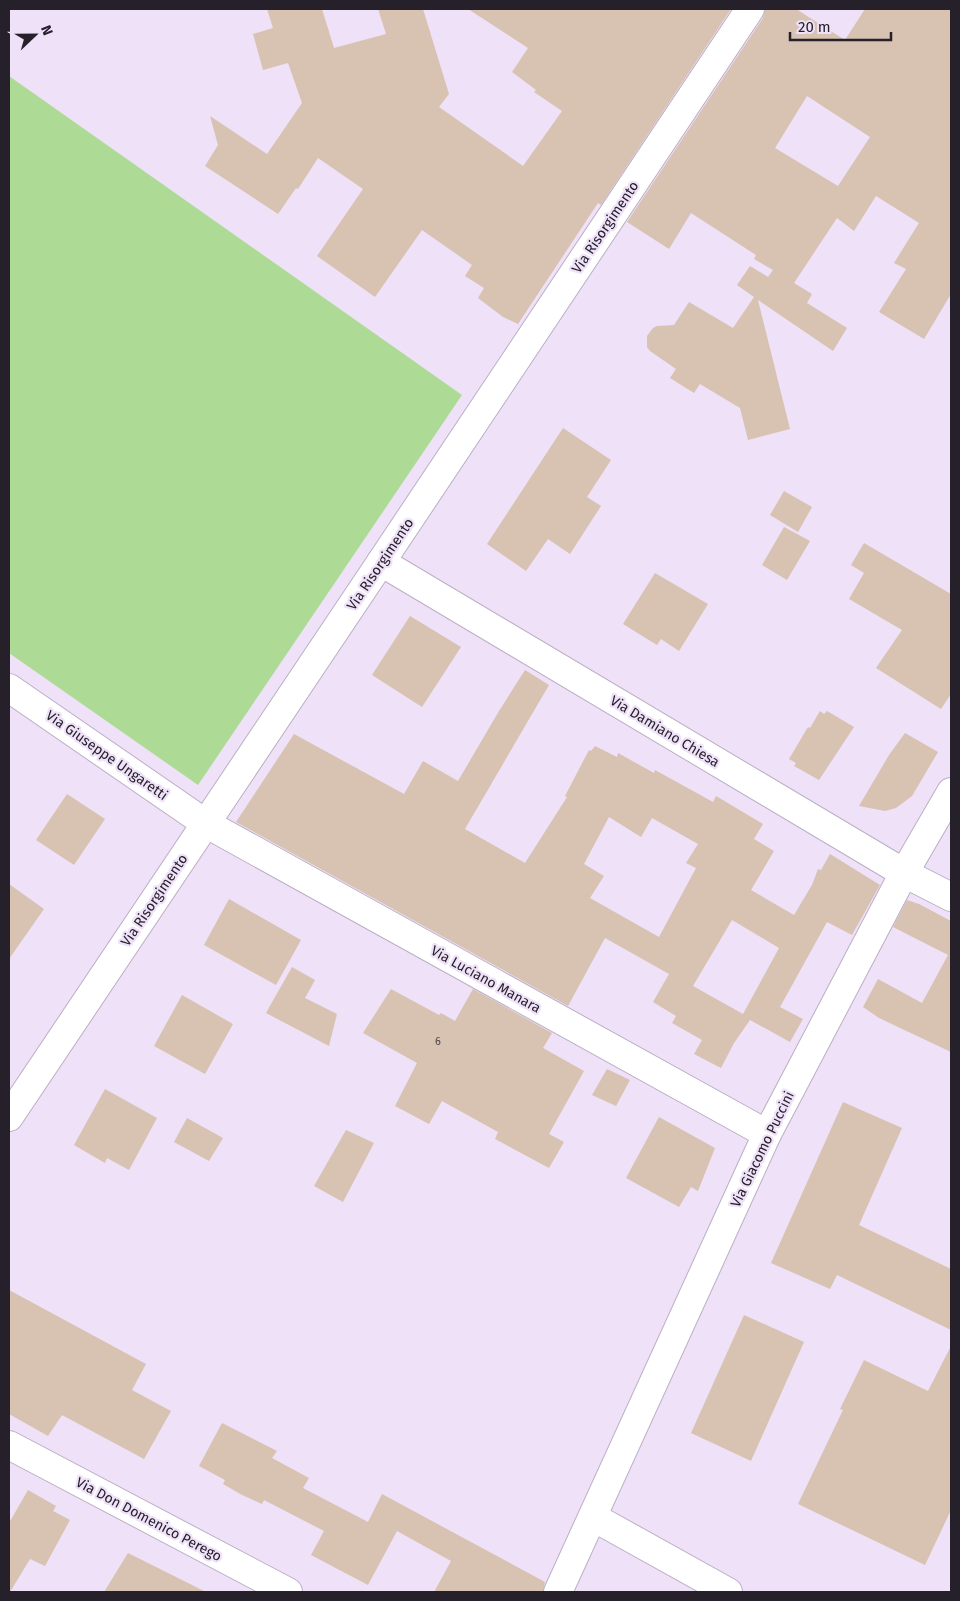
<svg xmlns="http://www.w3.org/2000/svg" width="960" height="1601" font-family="'Fira Sans',sans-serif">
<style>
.green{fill:#addb96}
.building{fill:#d8c2b2;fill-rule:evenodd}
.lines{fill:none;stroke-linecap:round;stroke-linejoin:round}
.street-casing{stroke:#bbafc4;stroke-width:30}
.secondary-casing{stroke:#bbafc4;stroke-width:30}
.street{stroke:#fff;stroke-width:28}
.secondary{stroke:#fff;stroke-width:28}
.labels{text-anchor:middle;stroke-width:4.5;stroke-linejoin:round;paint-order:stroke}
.number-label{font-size:11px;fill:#52484b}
.street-label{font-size:14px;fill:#252029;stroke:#eee1f8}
</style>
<rect width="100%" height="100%" fill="#eee1f8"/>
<path class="green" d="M 9,76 L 462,395 L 198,785 L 9,653 Z"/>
<g class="building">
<path d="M 267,9 L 322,9 L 334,48 L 386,34 L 378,9 L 423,9 L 449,94 L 439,107 L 523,166 L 562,111 L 534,92 L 536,90 L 512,72 L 528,48 L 468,9 L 731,9 L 601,205 L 598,203 L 518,324 L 503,317 L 478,298 L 484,288 L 465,276 L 472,265 L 422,230 L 375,297 L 317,256 L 363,189 L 318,158 L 298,189 L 296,188 L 278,214 L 205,166 L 218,145 L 210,116 L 267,154 L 302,103 L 288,63 L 263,70 L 253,34 L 273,28 Z"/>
<path d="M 765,9 L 796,9 L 845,40 L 865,9 L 951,9 L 951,294 L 924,339 L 879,312 L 906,269 L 894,263 L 919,223 L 876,196 L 854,231 L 837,218 L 794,283 L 812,294 L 807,303 L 847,328 L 833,351 L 758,300 L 790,429 L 748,440 L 740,408 L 700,384 L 694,393 L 670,378 L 676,369 L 650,351 L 647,347 L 647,336 L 653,328 L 657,326 L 674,325 L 689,302 L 733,328 L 754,297 L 737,285 L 750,266 L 768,277 L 773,270 L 754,259 L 756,255 L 691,213 L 669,249 L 627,222 L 763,18 ZM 807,96 L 870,137 L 838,186 L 775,148 Z"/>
<path d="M 563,428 L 611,460 L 587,497 L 601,506 L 570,554 L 548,539 L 526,571 L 487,544 Z"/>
<path d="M 784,491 L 812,507 L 798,532 L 770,515 Z"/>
<path d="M 784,527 L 810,541 L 787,580 L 762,565 Z"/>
<path d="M 864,543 L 951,594 L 951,694 L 941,709 L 876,668 L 902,630 L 849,599 L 864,573 L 851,565 Z"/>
<path d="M 655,573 L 708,604 L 679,651 L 661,639 L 657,645 L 623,624 Z"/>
<path d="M 410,616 L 461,647 L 422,707 L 372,675 Z"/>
<path d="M 525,670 L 549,685 L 465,829 L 525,863 L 567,797 L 565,796 L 589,750 L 591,751 L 595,746 L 617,757 L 618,753 L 654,773 L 655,770 L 713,802 L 716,796 L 763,824 L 754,839 L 774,851 L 751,890 L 794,915 L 812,885 L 818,869 L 821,870 L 830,854 L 880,885 L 852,935 L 827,922 L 780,1007 L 803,1019 L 790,1042 L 750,1020 L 734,1043 L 721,1068 L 694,1054 L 702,1040 L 672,1023 L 676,1016 L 653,1002 L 669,974 L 605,938 L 568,1006 L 236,822 L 294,734 L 404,794 L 423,761 L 458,781 L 499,711 ZM 609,817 L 641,837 L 652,818 L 698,844 L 686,863 L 696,868 L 659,937 L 590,898 L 604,876 L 584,864 ZM 732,920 L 779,948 L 743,1014 L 693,986 Z"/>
<path d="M 820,711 L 824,714 L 827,711 L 854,727 L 819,780 L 794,766 L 796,763 L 789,759 L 808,727 L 810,728 Z"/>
<path d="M 905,733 L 938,752 L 912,796 L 896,808 L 885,811 L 859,806 L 889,755 Z"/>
<path d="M 67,794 L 105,819 L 74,865 L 36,840 Z"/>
<path d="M 9,884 L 44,909 L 9,959 Z"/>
<path d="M 229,899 L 301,940 L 276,985 L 204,945 Z"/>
<path d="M 907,900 L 919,904 L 951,921 L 951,1052 L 879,1018 L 863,1007 L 878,979 L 922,1003 L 948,955 L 893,927 Z"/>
<path d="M 292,967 L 315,980 L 305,998 L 337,1014 L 329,1046 L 266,1013 Z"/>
<path d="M 391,989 L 439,1015 L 441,1013 L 455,1021 L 473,989 L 552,1033 L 543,1048 L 584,1071 L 549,1134 L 564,1142 L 549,1168 L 495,1139 L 498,1132 L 442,1101 L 429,1124 L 395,1106 L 417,1063 L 363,1033 Z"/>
<path d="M 182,995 L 233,1024 L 205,1074 L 154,1046 Z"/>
<path d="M 607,1069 L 630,1080 L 616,1106 L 592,1095 Z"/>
<path d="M 105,1089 L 157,1118 L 129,1170 L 107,1158 L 105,1163 L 74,1145 Z"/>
<path d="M 843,1102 L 902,1128 L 859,1225 L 951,1269 L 951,1330 L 837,1275 L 830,1289 L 771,1263 Z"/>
<path d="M 659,1117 L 715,1148 L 698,1191 L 691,1187 L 679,1207 L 626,1178 Z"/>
<path d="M 187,1118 L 223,1138 L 209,1161 L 174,1142 Z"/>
<path d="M 346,1130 L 374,1143 L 343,1202 L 314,1186 Z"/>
<path d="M 9,1290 L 146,1364 L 132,1390 L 171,1411 L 144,1459 L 62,1415 L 48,1436 L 9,1414 Z"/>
<path d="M 744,1315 L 804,1342 L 751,1461 L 691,1433 Z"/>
<path d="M 951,1346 L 951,1510 L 925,1565 L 798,1504 L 843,1410 L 840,1409 L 864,1360 L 928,1391 Z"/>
<path d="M 222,1423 L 277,1451 L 272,1458 L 309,1478 L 303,1488 L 368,1522 L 382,1494 L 545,1582 L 543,1592 L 434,1592 L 451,1561 L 397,1531 L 368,1585 L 311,1555 L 324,1531 L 264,1500 L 262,1504 L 242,1495 L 223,1484 L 225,1480 L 199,1466 Z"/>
<path d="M 28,1490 L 56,1506 L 53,1511 L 70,1520 L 45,1566 L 30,1559 L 10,1592 L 9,1592 L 9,1523 Z"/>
<path d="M 128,1553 L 206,1592 L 104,1592 Z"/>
</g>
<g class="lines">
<g class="street-casing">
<g id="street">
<path d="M 381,562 L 904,873 L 951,897"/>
<path d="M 9,688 L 205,823 L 767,1134"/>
<path d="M 9,1445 L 288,1592"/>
<path d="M 593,1517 L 728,1592"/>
<path d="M 558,1592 L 767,1134 L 904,873 L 951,792"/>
</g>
</g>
<g class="secondary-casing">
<path id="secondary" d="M 9,1117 L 381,562 L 750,9"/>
</g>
<use href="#street" class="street"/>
<use href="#secondary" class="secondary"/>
</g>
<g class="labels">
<g class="number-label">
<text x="438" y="1045">6</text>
</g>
<g class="street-label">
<text transform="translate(605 227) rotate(-56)" y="5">Via Risorgimento</text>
<text transform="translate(380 564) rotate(-56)" y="5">Via Risorgimento</text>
<text transform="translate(665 731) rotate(31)" y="5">Via Damiano Chiesa</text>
<text transform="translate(107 755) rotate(35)" y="5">Via Giuseppe Ungaretti</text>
<text transform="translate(154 900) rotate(-56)" y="5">Via Risorgimento</text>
<text transform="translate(486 979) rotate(29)" y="5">Via Luciano Manara</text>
<text transform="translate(762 1149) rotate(-64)" y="5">Via Giacomo Puccini</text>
<text transform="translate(149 1519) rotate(28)" y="5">Via Don Domenico Perego</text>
</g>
</g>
<rect width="960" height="1601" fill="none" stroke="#252029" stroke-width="20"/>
<g transform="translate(35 35) rotate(68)" stroke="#eee1f8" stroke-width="4" paint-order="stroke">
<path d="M0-4L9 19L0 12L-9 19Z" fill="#252029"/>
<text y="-8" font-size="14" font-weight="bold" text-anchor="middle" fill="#252029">N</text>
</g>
<path d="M790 32v8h101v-8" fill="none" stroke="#252029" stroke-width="2.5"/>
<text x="798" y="32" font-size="15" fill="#252029" stroke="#eee1f8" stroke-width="4" paint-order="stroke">20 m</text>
</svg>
